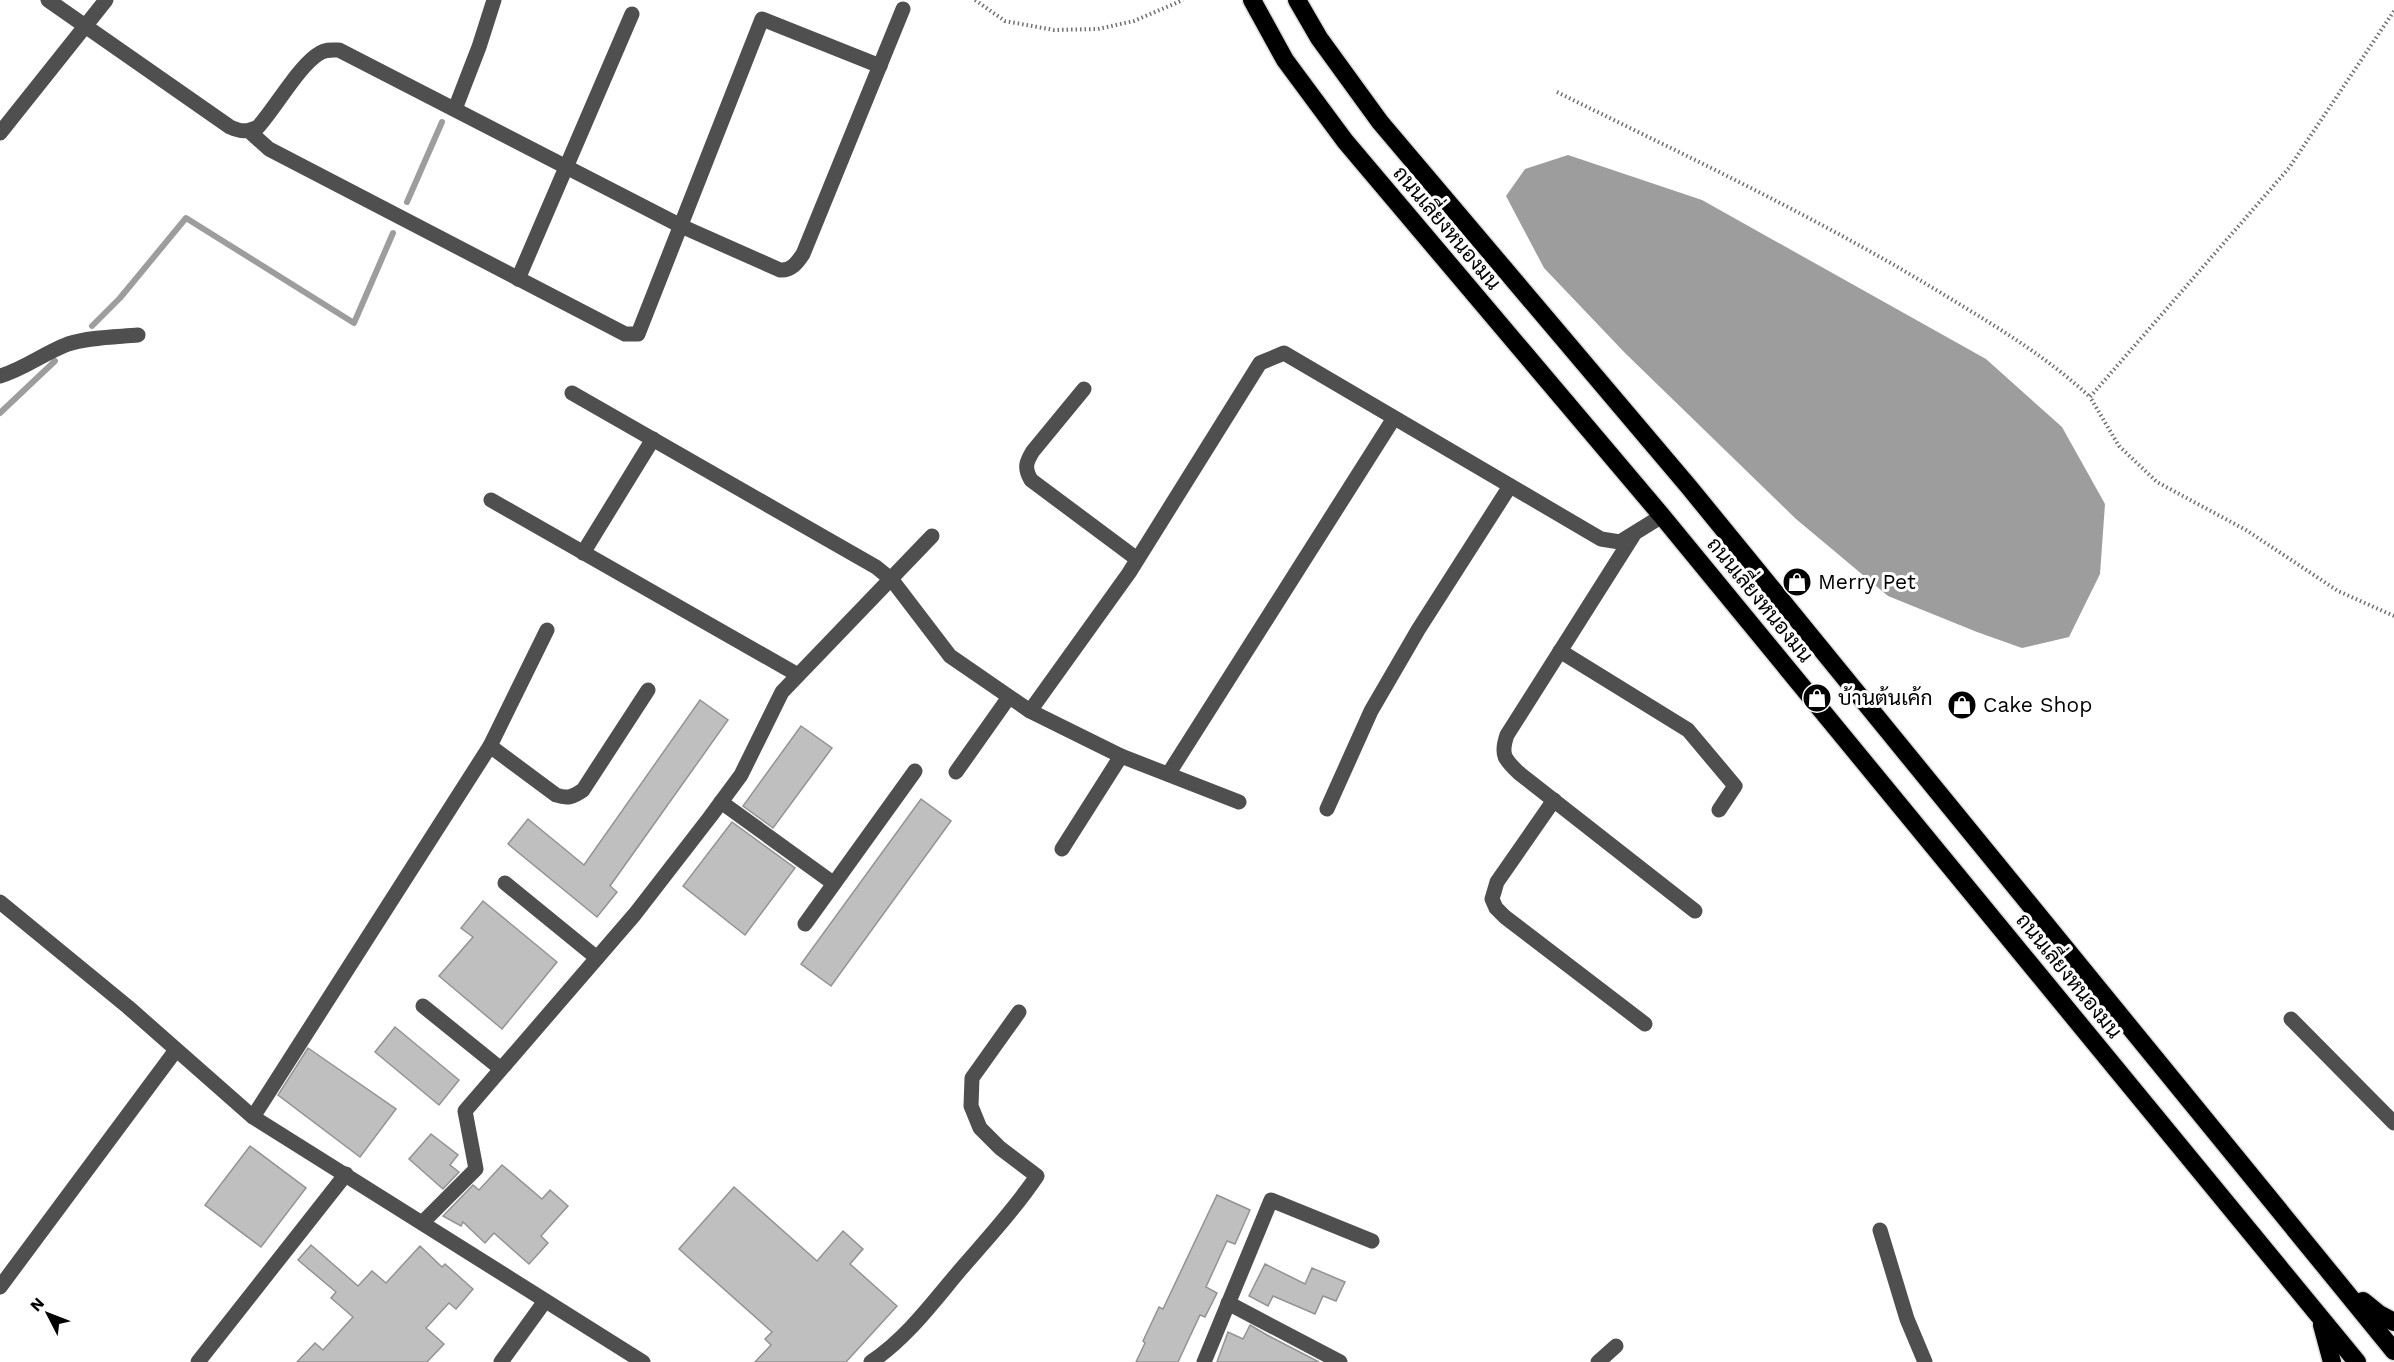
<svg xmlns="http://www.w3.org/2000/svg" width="2394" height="1362" font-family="'Work Sans',Sarabun,sans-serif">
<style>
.water{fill:#9d9d9d}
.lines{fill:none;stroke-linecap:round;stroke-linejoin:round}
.stream{stroke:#9d9d9d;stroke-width:6}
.building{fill:#bfbfbf;stroke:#939393;stroke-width:1.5}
.highway-casing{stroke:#dbdbdb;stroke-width:21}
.path{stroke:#717171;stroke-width:4;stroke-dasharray:1.5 3;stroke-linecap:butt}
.minor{stroke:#4f4f4f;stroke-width:15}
.highway{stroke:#000;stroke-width:18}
.labels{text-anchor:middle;stroke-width:6;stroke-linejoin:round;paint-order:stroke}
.street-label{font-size:21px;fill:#000;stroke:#fff}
.poi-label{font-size:21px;fill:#000;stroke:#fff;text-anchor:start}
</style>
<rect width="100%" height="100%" fill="#fff"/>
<path class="water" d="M 1568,155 L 1702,200 L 1986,359 L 2062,427 L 2105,504 L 2100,574 L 2069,637 L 2022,648 L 1977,632 L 1888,596 L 1796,519 L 1625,353 L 1544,268 L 1506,196 L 1525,169 Z"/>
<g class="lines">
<g class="stream">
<path d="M 407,202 L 442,122"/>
<path d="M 92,326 L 120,298 L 186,218 L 354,323 L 393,233"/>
<path d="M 0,413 L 55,361"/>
</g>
</g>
<g class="building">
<path d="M 700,700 L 728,720 L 610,886 L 617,892 L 597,917 L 508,844 L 528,819 L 584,865 Z"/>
<path d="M 801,726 L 832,748 L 773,828 L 743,806 Z"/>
<path d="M 921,799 L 951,821 L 831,986 L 801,964 Z"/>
<path d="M 732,822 L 795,868 L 745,935 L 683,886 Z"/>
<path d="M 483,901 L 557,962 L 502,1029 L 439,976 L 473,937 L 461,928 Z"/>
<path d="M 395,1027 L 459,1080 L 439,1105 L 375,1052 Z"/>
<path d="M 308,1048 L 396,1109 L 360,1157 L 278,1095 Z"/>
<path d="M 431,1134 L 458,1155 L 450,1165 L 459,1172 L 443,1189 L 409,1159 Z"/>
<path d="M 250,1146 L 306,1188 L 261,1247 L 205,1205 Z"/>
<path d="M 502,1165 L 542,1199 L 550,1190 L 568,1206 L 541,1236 L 548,1243 L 529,1264 L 494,1233 L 485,1243 L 463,1222 L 461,1226 L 443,1216 L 473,1185 L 479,1190 Z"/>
<path d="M 734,1187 L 817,1261 L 843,1231 L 863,1249 L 850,1264 L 897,1306 L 846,1362 L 755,1362 L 771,1345 L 765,1339 L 772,1332 L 679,1249 Z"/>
<path d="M 1217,1195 L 1250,1210 L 1235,1244 L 1227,1241 L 1206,1287 L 1217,1293 L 1205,1317 L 1200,1315 L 1178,1362 L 1136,1362 L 1145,1343 L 1143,1341 L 1159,1307 L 1163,1309 Z"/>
<path d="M 311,1245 L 358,1286 L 372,1271 L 386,1283 L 420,1246 L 442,1267 L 445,1264 L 473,1289 L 456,1309 L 449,1303 L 426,1328 L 444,1344 L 427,1362 L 297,1362 L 315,1343 L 323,1350 L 353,1317 L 331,1298 L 336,1292 L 298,1260 Z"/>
<path d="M 1265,1264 L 1305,1284 L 1312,1268 L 1345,1282 L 1336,1301 L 1323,1296 L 1315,1314 L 1273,1296 L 1268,1306 L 1249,1296 Z"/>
<path d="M 1250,1325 L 1267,1335 L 1319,1362 L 1217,1362 L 1228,1332 L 1243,1339 Z"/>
</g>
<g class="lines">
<g class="highway-casing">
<g id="highway">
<path d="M 1252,0 L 1285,60 L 1345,141 L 1662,516 L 2357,1362"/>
<path d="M 1297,0 L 1319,38 L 1380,122 L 1689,487 L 2394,1351"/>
<path d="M 2363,1301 L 2379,1314 L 2394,1322"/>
<path d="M 2322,1325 L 2332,1362"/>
</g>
</g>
<g class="path">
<path d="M 975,0 L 1005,21 L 1054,30 L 1098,29 L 1134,21 L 1183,0"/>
<path d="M 2394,11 L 2289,168 L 2090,397 L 2119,446 L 2157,482 L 2246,530 L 2338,591 L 2394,616"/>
<path d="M 1557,92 C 1688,157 1821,219 1946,296 C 1997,327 2047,357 2090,397"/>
</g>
<g class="minor">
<path d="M 48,0 L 230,127 C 241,132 247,132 258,127 C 276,107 300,64 320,53 C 326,49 332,50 339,50 L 681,226 L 780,270 C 791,271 797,263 803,254 L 903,9"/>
<path d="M 455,109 L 479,47 L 494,0"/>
<path d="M 249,131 L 269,149 L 625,334 L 638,334 L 762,19 L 880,66"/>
<path d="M 0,133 L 106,0"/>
<path d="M 518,279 L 632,14"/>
<path d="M 0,376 C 24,369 44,353 68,344 C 90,337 115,337 138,335"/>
<path d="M 1084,389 L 1033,451 C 1026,462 1024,468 1031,480 L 1137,559"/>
<path d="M 572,393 L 876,567 L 892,580 L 950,656 L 1030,711 L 1121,756 L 1239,802"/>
<path d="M 491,500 L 798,675"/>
<path d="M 1633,536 L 1507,735 C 1500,755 1505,760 1519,773 L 1695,911"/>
<path d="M 583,553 L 653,439"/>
<path d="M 1560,651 L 1688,730 L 1735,786 L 1719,810"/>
<path d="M 1030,711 L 1129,573 L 1260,363 L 1284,353 L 1601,539 L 1620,542 L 1662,516"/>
<path d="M 490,746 L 556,795 C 568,799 573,797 583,790 L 648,690"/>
<path d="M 956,772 L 1009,697"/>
<path d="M 1169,773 L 1394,418"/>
<path d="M 1554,800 L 1497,882 L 1492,899 L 1496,908 L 1505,917 L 1645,1024"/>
<path d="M 721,802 L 833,883"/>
<path d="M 1327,809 L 1371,711 L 1418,630 L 1510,486"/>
<path d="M 1062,849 L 1121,756"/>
<path d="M 505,883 L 597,958"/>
<path d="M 0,902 L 128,1007 L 253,1117 L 643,1362"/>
<path d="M 805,924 L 915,771"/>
<path d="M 423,1006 L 501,1069"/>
<path d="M 2291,1019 L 2394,1123"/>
<path d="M 253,1117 L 490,746 L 547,630"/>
<path d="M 423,1222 L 476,1169 L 465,1111 L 635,914 L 710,817 L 741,775 L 782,692 L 932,536"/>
<path d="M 1880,1230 L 1907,1319 L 1925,1362"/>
<path d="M 0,1287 L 176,1050"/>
<path d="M 1228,1303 L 1340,1362"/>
<path d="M 198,1362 L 346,1174"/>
<path d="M 501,1362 L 545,1301"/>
<path d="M 871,1362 C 907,1338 933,1302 961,1269 C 987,1239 1014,1210 1037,1176 L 1000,1148 L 980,1128 L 971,1106 L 972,1078 L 1019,1012"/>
<path d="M 1204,1362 L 1271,1200 L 1372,1241"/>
<path d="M 1598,1362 L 1616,1346"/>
</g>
<use href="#highway" class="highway"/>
</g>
<defs>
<g id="shop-disc" transform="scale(1.5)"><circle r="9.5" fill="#000" stroke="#fff"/><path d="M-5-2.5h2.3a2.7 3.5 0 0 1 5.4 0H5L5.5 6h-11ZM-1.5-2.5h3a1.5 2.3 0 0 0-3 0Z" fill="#fff"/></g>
</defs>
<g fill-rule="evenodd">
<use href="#shop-disc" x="1797" y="582"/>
<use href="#shop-disc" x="1817" y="698"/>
<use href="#shop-disc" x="1962" y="705"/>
</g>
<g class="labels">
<g class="street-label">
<text transform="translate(1447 228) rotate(50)" y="7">ถนนเลี่ยงหนองมน</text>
<text transform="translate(1760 600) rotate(51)" y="7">ถนนเลี่ยงหนองมน</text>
<text transform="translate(2069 976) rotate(51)" y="7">ถนนเลี่ยงหนองมน</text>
</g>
<g class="poi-label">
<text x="1818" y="589">Merry Pet</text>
<text x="1838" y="705">บ้านต้นเค้ก</text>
<text x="1983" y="712">Cake Shop</text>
</g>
</g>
<g transform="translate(48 1314) rotate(312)" stroke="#ffffff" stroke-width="4.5" paint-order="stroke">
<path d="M0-4.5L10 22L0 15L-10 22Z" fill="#000000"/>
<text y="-9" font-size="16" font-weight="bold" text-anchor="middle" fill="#000000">N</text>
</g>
</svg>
